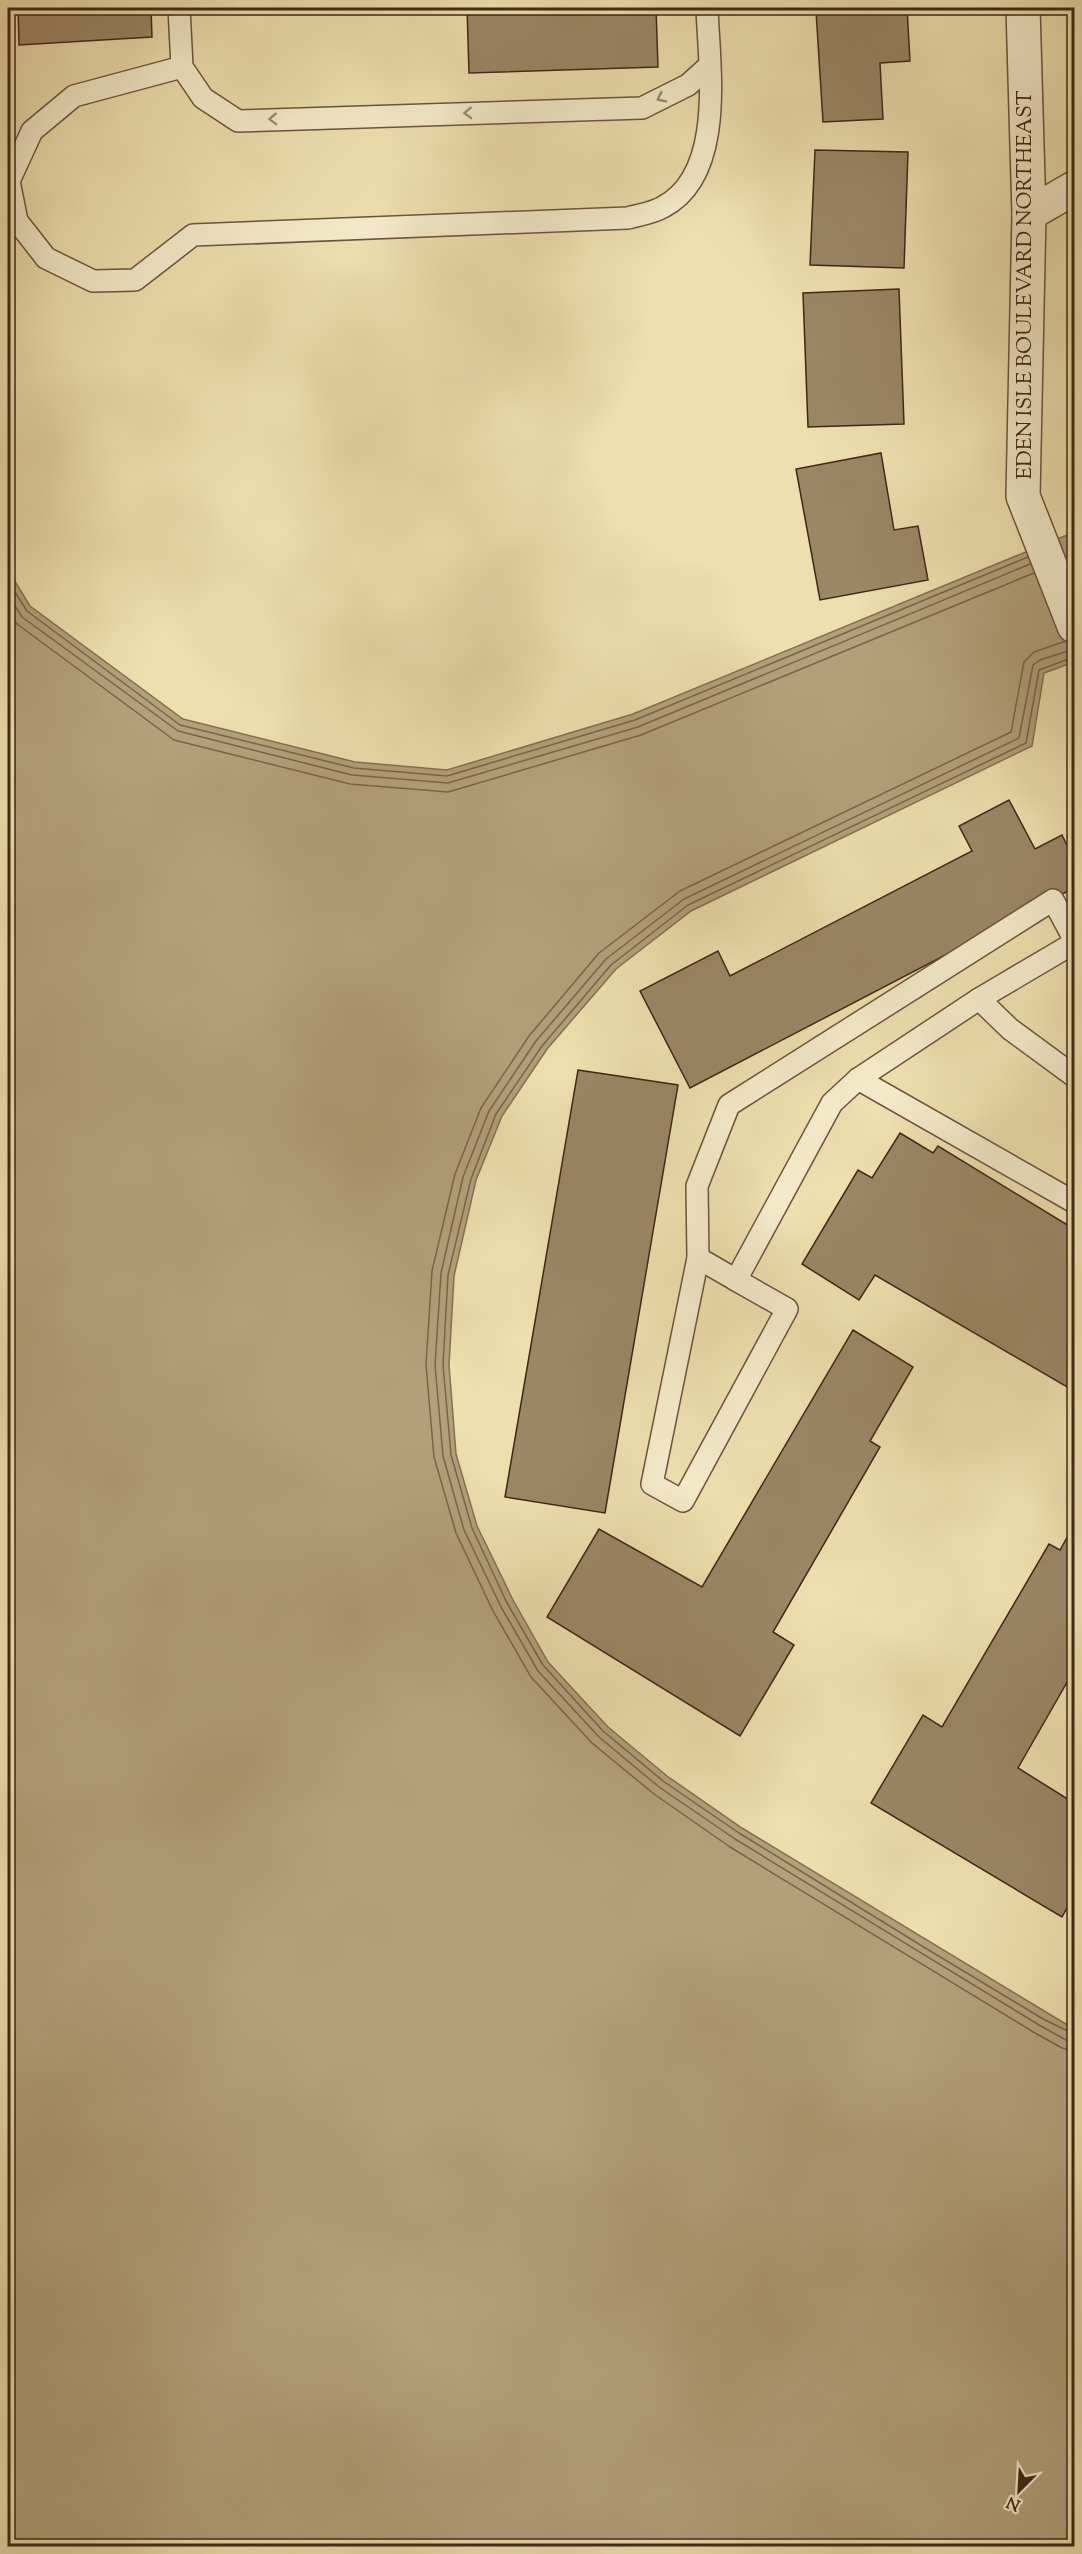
<svg xmlns="http://www.w3.org/2000/svg" width="1082" height="2554" font-family="'Sorts Mill Goudy',serif">
<style>
.water{fill:#b3a07b;stroke:#856f53;stroke-width:1.5}
.lines{fill:none;stroke-linecap:round;stroke-linejoin:round}
.shore{stroke:#7a6349;stroke-width:1.5}
.building{fill:#9b8666;stroke:#412617;stroke-width:1.5}
.lane-casing{stroke:#6c543d;stroke-width:24}
.street-casing{stroke:#6c543d;stroke-width:36}
.lane{stroke:#f4eaca;stroke-width:21}
.street{stroke:#f4eaca;stroke-width:33}
.oneway{stroke:#9a8870}
.labels{text-anchor:middle;stroke-width:5;stroke-linejoin:round;paint-order:stroke}
.street-label{font-size:21px;fill:#412617;stroke:#f4eaca}
</style>
<rect width="100%" height="100%" fill="#eedfae"/>
<filter id="stains"><feTurbulence type="fractalNoise" baseFrequency=".00333" numOctaves="4"/><feColorMatrix values="0 0 0 0 .2 0 0 0 0 .09 0 0 0 0 .02 0 0 0 .5 -.17"/></filter>
<radialGradient id="worn" r=".72"><stop offset=".6" stop-color="#630" stop-opacity="0"/><stop offset="1" stop-color="#630" stop-opacity=".3"/></radialGradient>
<path class="water" d="M 1074,532 L 1074,662 L 1044,673 L 1032,746 L 691,911 L 616,969 L 547,1049 L 502,1116 L 476,1180 L 454,1276 L 449,1365 L 456,1454 L 477,1526 L 513,1600 L 548,1662 L 608,1727 L 667,1776 L 742,1828 L 1074,2029 L 1074,2546 L 8,2546 L 8,570 L 30,606 L 183,719 L 355,762 L 447,770 L 633,714 Z"/>
<g class="lines">
<g class="shore">
<path d="M 8,581 L 27,611 L 180,725 L 354,768 L 447,776 L 635,720 L 1028,557"/>
<path d="M 8,595 L 22,617 L 178,731 L 352,775 L 448,783 L 638,727 L 1030,564"/>
<path d="M 8,612 L 17,624 L 174,740 L 350,784 L 448,792 L 641,735 L 1034,573"/>
<path d="M 1066,641 L 1034,652 L 1024,662 L 1011,732 L 680,891 L 599,953 L 529,1036 L 481,1108 L 455,1174 L 432,1271 L 426,1365 L 434,1457 L 456,1533 L 493,1611 L 531,1677 L 592,1743 L 654,1794 L 730,1847 L 1035,2033 L 1062,2048 L 1074,2051"/>
<path d="M 1074,649 L 1040,660 L 1033,665 L 1019,738 L 684,899 L 606,959 L 536,1041 L 489,1111 L 463,1177 L 441,1273 L 435,1365 L 443,1456 L 464,1530 L 501,1607 L 538,1671 L 599,1737 L 659,1787 L 735,1839 L 1039,2025 L 1066,2040 L 1074,2042"/>
<path d="M 1074,657 L 1039,670 L 1026,743 L 688,905 L 611,965 L 542,1046 L 496,1114 L 471,1179 L 448,1275 L 443,1365 L 451,1455 L 472,1528 L 507,1603 L 543,1665 L 603,1731 L 663,1781 L 739,1833 L 922,1946 L 1043,2019 L 1074,2034"/>
</g>
</g>
<g class="building">
<path d="M 18,8 L 151,8 L 152,37 L 19,45 Z"/>
<path d="M 467,8 L 656,8 L 658,67 L 469,73 Z"/>
<path d="M 865,8 L 907,8 L 910,61 L 880,63 L 883,119 L 823,122 L 816,11 Z"/>
<path d="M 815,150 L 908,152 L 904,268 L 810,265 Z"/>
<path d="M 899,289 L 904,424 L 808,427 L 803,293 Z"/>
<path d="M 881,453 L 894,530 L 918,526 L 928,580 L 820,600 L 796,469 Z"/>
<path d="M 1009,800 L 1035,849 L 1062,835 L 1074,860 L 1074,888 L 690,1088 L 640,991 L 718,951 L 730,976 L 972,851 L 959,826 Z"/>
<path d="M 578,1070 L 678,1085 L 605,1513 L 505,1497 Z"/>
<path d="M 900,1133 L 933,1153 L 938,1146 L 1074,1229 L 1074,1391 L 875,1275 L 859,1300 L 802,1264 L 858,1170 L 872,1178 Z"/>
<path d="M 853,1330 L 913,1367 L 870,1441 L 880,1447 L 773,1632 L 794,1645 L 740,1736 L 547,1617 L 599,1529 L 702,1587 Z"/>
<path d="M 1074,1525 L 1074,1670 L 1018,1768 L 1074,1803 L 1074,1895 L 1062,1917 L 871,1803 L 923,1715 L 942,1727 L 1049,1544 L 1060,1550 Z"/>
</g>
<g class="lines">
<g class="lane-casing">
<g id="lane">
<path d="M 179,8 L 182,67 L 203,98 L 238,121 L 642,108 L 688,85 L 709,66"/>
<path d="M 182,67 L 74,96 L 32,131 L 9,181 L 17,221 L 46,258 L 93,281 L 135,280 L 193,235 L 628,218 C 639,215 653,213 663,207 C 726,174 709,66 707,8"/>
<path d="M 1074,939 L 1053,900 L 729,1105 L 697,1186 L 698,1258 L 652,1484 L 683,1501 L 787,1309 L 736,1280 L 832,1103 L 858,1079 L 979,999 L 1074,943"/>
<path d="M 979,999 L 1010,1029 L 1074,1076"/>
<path d="M 858,1079 L 1074,1202"/>
<path d="M 698,1258 L 736,1280"/>
</g>
</g>
<g class="street-casing">
<g id="street">
<path d="M 1023,8 L 1029,214 L 1023,496 L 1074,626"/>
<path d="M 1029,214 L 1074,188"/>
</g>
</g>
<use href="#lane" class="lane"/>
<use href="#street" class="street"/>
</g>
<defs><path id="oneway-chevron" d="M-2-3.5L2.5 0L-2 3.5" fill="none" stroke-width="1.6" stroke-linecap="round" stroke-linejoin="round" transform="scale(1.5)"/></defs>
<g class="oneway">
<use href="#oneway-chevron" transform="translate(661 98) rotate(154)"/>
<use href="#oneway-chevron" transform="translate(468 113) rotate(178)"/>
<use href="#oneway-chevron" transform="translate(273 119) rotate(178)"/>
</g>
<g class="labels">
<g class="street-label">
<text transform="translate(1024 285) rotate(-90)" y="7">EDEN ISLE BOULEVARD NORTHEAST</text>
</g>
</g>
<rect width="1082" height="2554" fill="none" stroke="#eedfae" stroke-width="30"/>
<rect x="9" y="9" width="1064" height="2536" fill="none" stroke="#412617" stroke-width="3"/>
<rect x="15" y="15" width="1052" height="2524" fill="none" stroke="#412617" stroke-width="1.5"/>
<g transform="translate(1019 2491) rotate(204)" stroke="#f4eaca" stroke-width="4.5" paint-order="stroke">
<path d="M0-4.5L10 22L0 15L-10 22Z" fill="#412617"/>
<text y="-9" font-size="16" font-weight="bold" text-anchor="middle" fill="#412617">N</text>
</g>
<rect width="100%" height="100%" filter="url(#stains)"/>
<rect width="100%" height="100%" fill="url(#worn)"/>
</svg>
